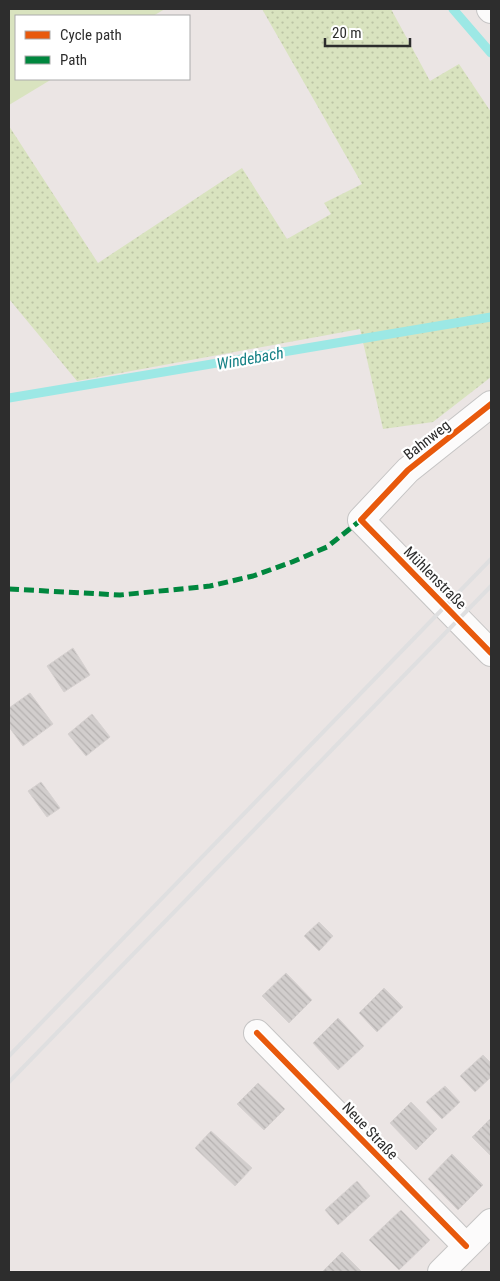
<svg xmlns="http://www.w3.org/2000/svg" width="500" height="1281" font-family="'Roboto Condensed',sans-serif">
<style>
.grass{fill:#d9e3bf}
.garden{fill:url(#garden-dots)}
.lines{fill:none;stroke-linecap:round;stroke-linejoin:round}
.stream{stroke:#9ce8e5;stroke-width:9}
.building{fill:url(#building-back-hatch);stroke:#d6d1d0}
.street-casing{stroke:#c5c4c4;stroke-width:28}
.street{stroke:#fcfbfb;stroke-width:26}
.rail{stroke:#dfdfe0;stroke-width:4}
.quiet{stroke:#00873e;stroke-width:5;stroke-dasharray:10 5;stroke-linecap:butt}
.cycleway-casing{stroke:#fff;stroke-width:9}
.cycleway{stroke:#e8590c;stroke-width:6}
.labels{text-anchor:middle;stroke-width:4.5;stroke-linejoin:round;paint-order:stroke}
.street-label{font-size:15px;fill:#2d2d2d;stroke:#fff}
.water-label{font-size:16px;font-style:italic;fill:#148085;stroke:#fff}
</style>
<defs>
<pattern id="garden-dots" width="8" height="8" patternUnits="userSpaceOnUse" patternTransform="scale(1.25)"><rect width="8" height="8" fill="#d9e3bf"/><path d="M2 2h.1M6 6h.1" fill="none" stroke="#bbc3a4" stroke-width="1.8" stroke-linecap="round"/></pattern>
<pattern id="building-back-hatch" width="6" height="6" patternUnits="userSpaceOnUse" patternTransform="scale(1.25)"><rect width="6" height="6" fill="#d2cecd"/><path d="M-1 5l2 2M0 0l6 6M5-1l2 2" fill="none" stroke="#b5b1b0"/></pattern>
</defs>
<rect width="100%" height="100%" fill="#ebe5e4"/>
<path class="grass" d="M 9,9 L 165,9 L 153,16 L 16,16 L 16,79 L 52,79 L 9,105 Z"/>
<path class="garden" d="M 262,9 L 391,9 L 430,81 L 459,64 L 491,112 L 491,377 L 433,422 L 383,429 L 360,329 L 77,381 L 9,299 L 9,126 L 98,263 L 242,168 L 287,239 L 331,214 L 324,203 L 362,184 Z"/>
<g class="lines">
<g class="stream">
<path d="M 453,9 L 491,53"/>
<path d="M 9,398 L 491,317"/>
</g>
</g>
<g class="building">
<path d="M 73,648 L 90,675 L 64,692 L 47,666 Z"/>
<path d="M 30,693 L 53,724 L 23,746 L 9,727 L 9,708 Z"/>
<path d="M 92,714 L 110,737 L 86,756 L 68,734 Z"/>
<path d="M 41,782 L 60,808 L 47,817 L 28,791 Z"/>
<path d="M 319,922 L 333,936 L 319,951 L 304,936 Z"/>
<path d="M 286,973 L 312,1000 L 289,1023 L 262,996 Z"/>
<path d="M 384,988 L 403,1007 L 377,1032 L 359,1013 Z"/>
<path d="M 338,1018 L 364,1046 L 338,1070 L 313,1043 Z"/>
<path d="M 483,1055 L 491,1063 L 491,1077 L 475,1092 L 460,1076 Z"/>
<path d="M 258,1083 L 285,1109 L 264,1130 L 237,1104 Z"/>
<path d="M 445,1086 L 460,1102 L 442,1119 L 426,1102 Z"/>
<path d="M 411,1102 L 437,1129 L 416,1150 L 390,1123 Z"/>
<path d="M 491,1118 L 491,1156 L 472,1137 Z"/>
<path d="M 211,1131 L 252,1168 L 235,1186 L 195,1148 Z"/>
<path d="M 452,1154 L 483,1185 L 458,1210 L 428,1179 Z"/>
<path d="M 357,1181 L 370,1196 L 338,1225 L 325,1210 Z"/>
<path d="M 401,1210 L 430,1240 L 399,1270 L 369,1240 Z"/>
<path d="M 342,1252 L 362,1272 L 322,1272 Z"/>
</g>
<g class="lines">
<g class="street-casing">
<g id="street">
<path d="M 490,9 L 491,10"/>
<path d="M 491,404 L 408,470 L 361,520 L 491,653"/>
<path d="M 257,1033 L 466,1246"/>
<path d="M 441,1272 L 491,1222"/>
</g>
</g>
<use href="#street" class="street"/>
<g class="rail">
<path d="M 9,1056 L 491,559"/>
<path d="M 9,1082 L 491,586"/>
</g>
<path class="quiet" d="M 9,589 L 120,595 L 210,586 L 253,576 L 292,562 L 327,547 L 361,520"/>
<g class="cycleway-casing">
<g id="cycleway">
<path d="M 491,404 L 408,470 L 361,520 L 491,653"/>
<path d="M 257,1033 L 466,1246"/>
</g>
</g>
<use href="#cycleway" class="cycleway"/>
</g>
<g class="labels">
<g class="street-label">
<text transform="translate(427 440) rotate(-38)" y="5">Bahnweg</text>
<text transform="translate(435 578) rotate(45)" y="5">Mühlenstraße</text>
<text transform="translate(370 1131) rotate(46)" y="5">Neue Straße</text>
</g>
<g class="water-label">
<text transform="translate(250 358) rotate(-10)" y="6">Windebach</text>
</g>
</g>
<rect width="500" height="1281" fill="none" stroke="#2d2d2d" stroke-width="20"/>
<rect x="15" y="15" width="175" height="65" fill="#ffffff" stroke="#ababab"/>
<rect x="25" y="31" width="25" height="8" fill="#e8590c" stroke="#ababab"/>
<text x="60" y="40" font-size="15" fill="#2d2d2d">Cycle path</text>
<rect x="25" y="56" width="25" height="8" fill="#00873e" stroke="#ababab"/>
<text x="60" y="65" font-size="15" fill="#2d2d2d">Path</text>
<path d="M325 38v8h85v-8" fill="none" stroke="#2d2d2d" stroke-width="2.5"/>
<text x="332" y="38" font-size="15" fill="#2d2d2d" stroke="#ffffff" stroke-width="4" paint-order="stroke">20 m</text>
</svg>
